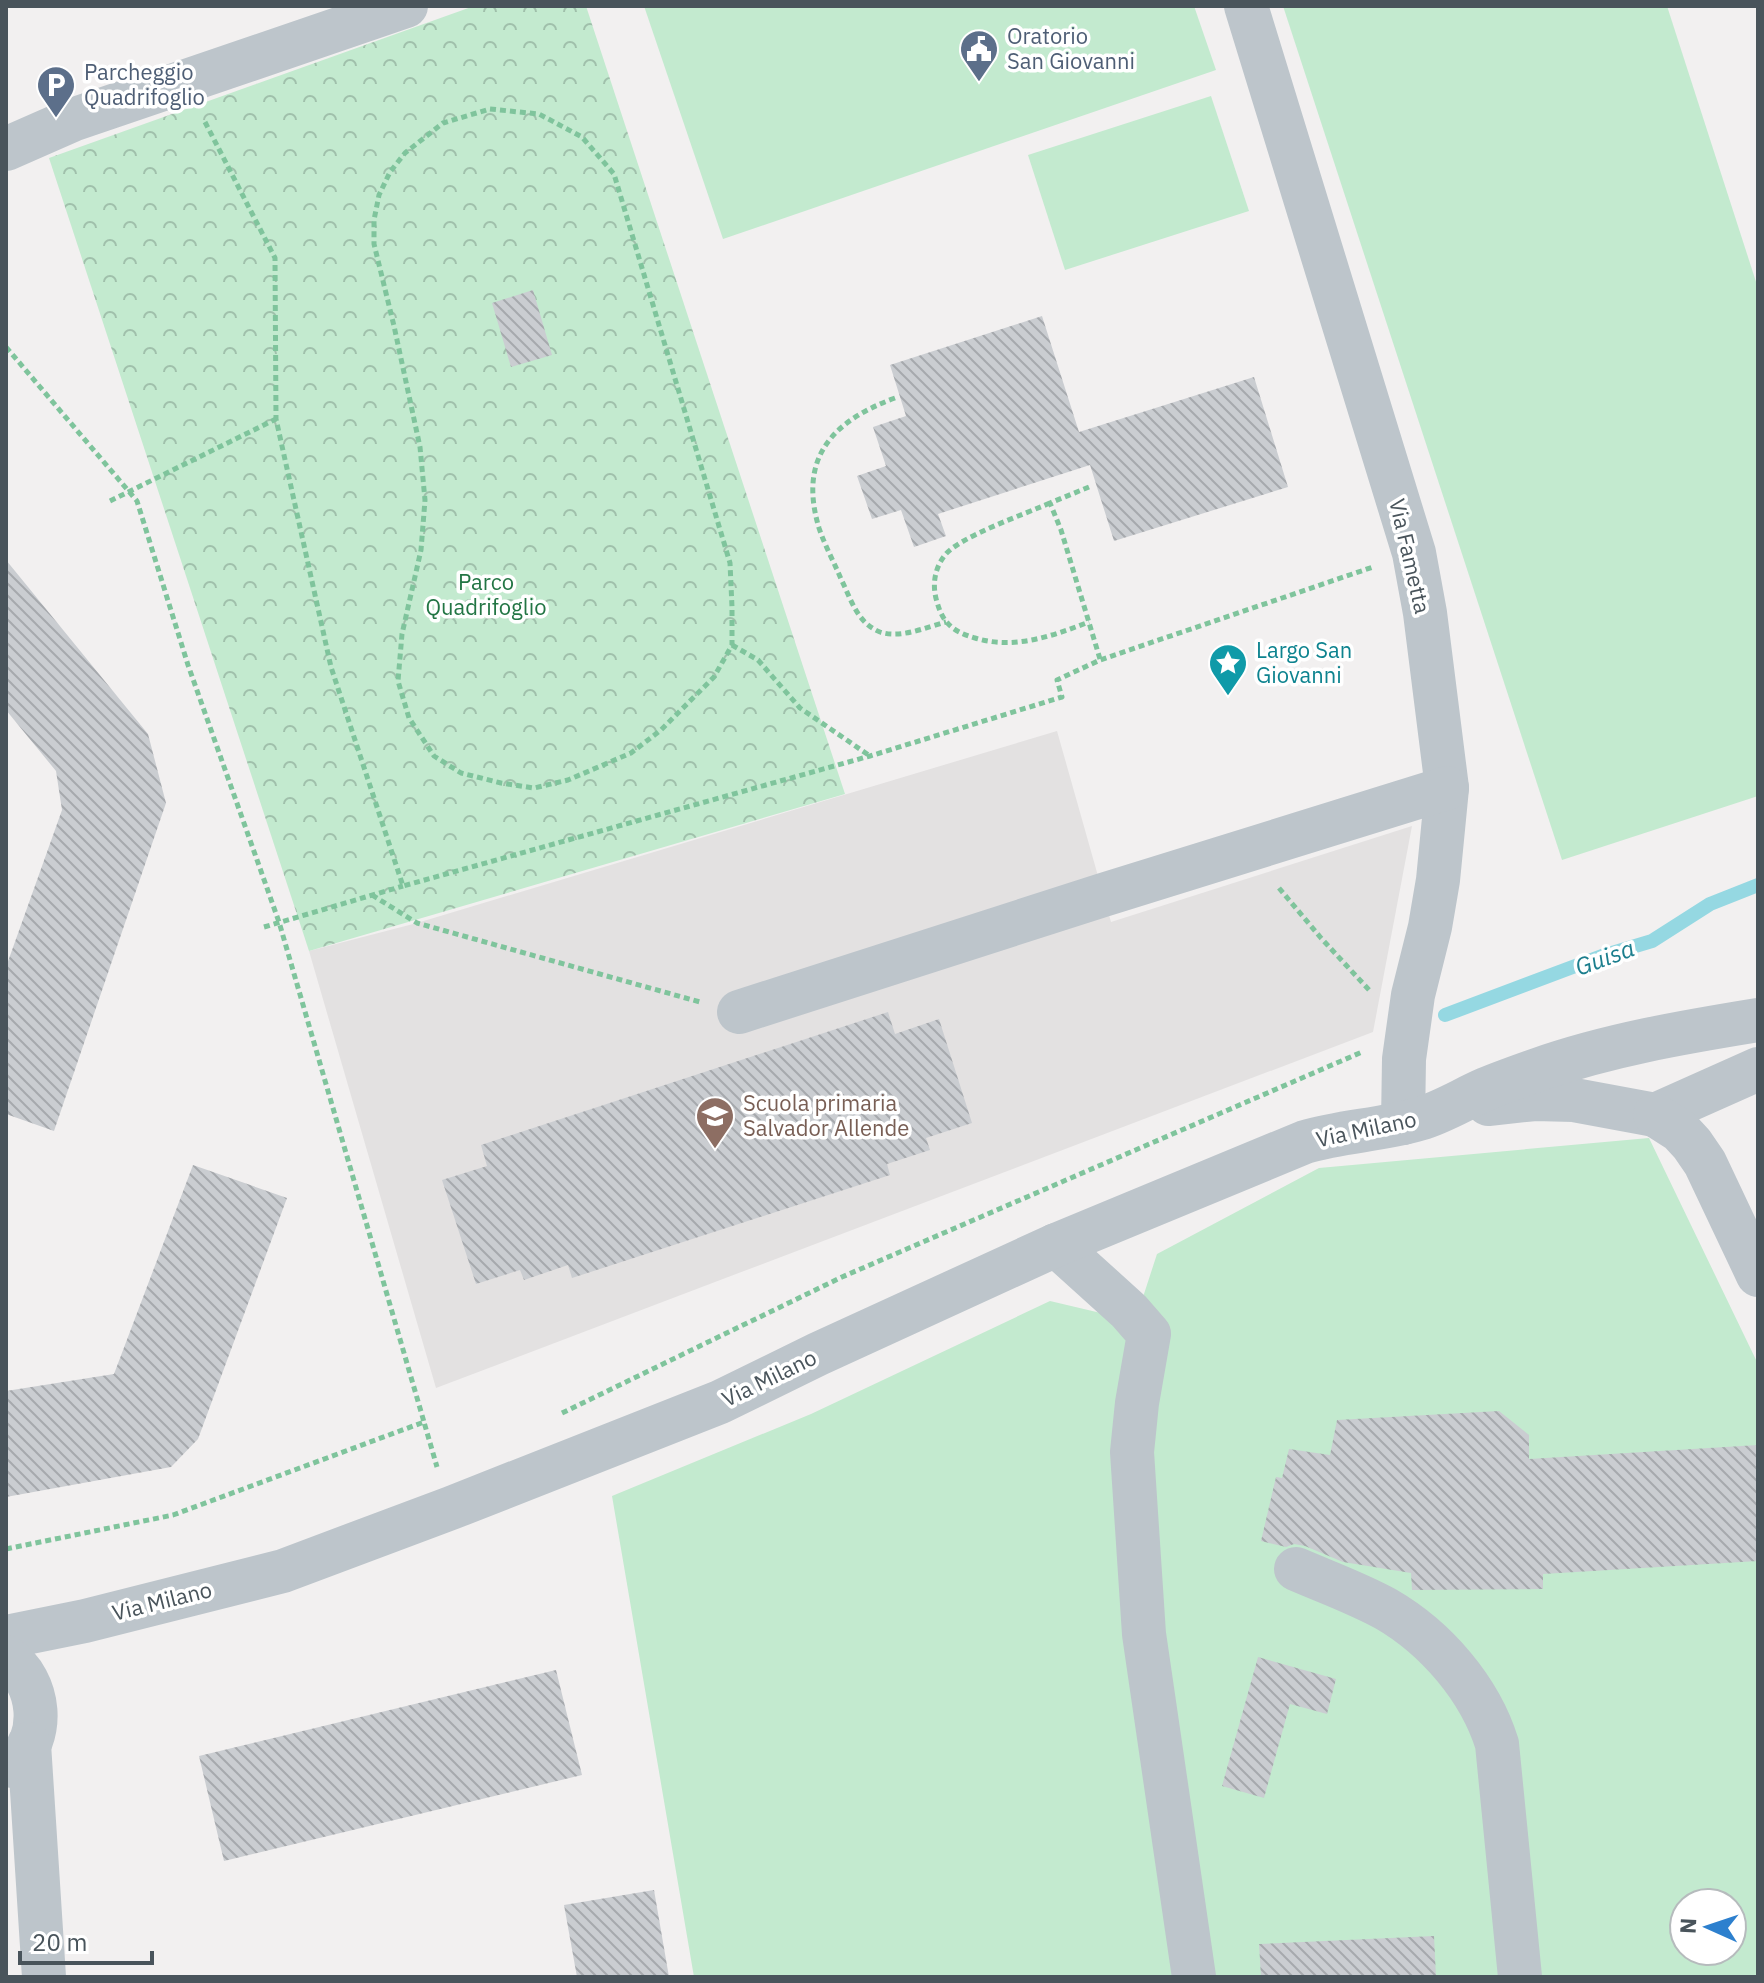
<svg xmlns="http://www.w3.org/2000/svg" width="1764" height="1983" font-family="'IBM Plex Sans',sans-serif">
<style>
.education{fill:#e3e1e1}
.green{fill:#c3eacf;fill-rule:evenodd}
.park{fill:url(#park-crowns)}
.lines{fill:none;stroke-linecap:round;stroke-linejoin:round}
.stream{stroke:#95d8e2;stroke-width:14}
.building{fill:url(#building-back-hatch)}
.path{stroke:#7fc49c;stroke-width:5;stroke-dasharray:6 4;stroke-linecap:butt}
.minor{stroke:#bdc5cb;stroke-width:44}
.labels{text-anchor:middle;stroke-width:7;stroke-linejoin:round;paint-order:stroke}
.service-label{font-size:22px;fill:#4e5e75;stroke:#fff;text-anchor:start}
.street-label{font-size:22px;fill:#49545b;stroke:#fff}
.park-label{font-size:22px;fill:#227544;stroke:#fff}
.culture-label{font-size:22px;fill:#0d838f;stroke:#fff;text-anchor:start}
.education-label{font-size:22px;fill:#785e54;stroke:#fff;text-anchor:start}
.water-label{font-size:24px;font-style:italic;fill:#1b7e8d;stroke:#fff}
</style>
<defs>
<pattern id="park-crowns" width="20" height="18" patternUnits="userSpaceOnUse" patternTransform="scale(2)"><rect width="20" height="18" fill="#c3eacf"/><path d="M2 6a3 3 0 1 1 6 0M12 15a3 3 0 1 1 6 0" fill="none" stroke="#a0c0ab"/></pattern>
<pattern id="building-back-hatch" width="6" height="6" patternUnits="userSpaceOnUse" patternTransform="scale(2)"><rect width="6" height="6" fill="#cacdd1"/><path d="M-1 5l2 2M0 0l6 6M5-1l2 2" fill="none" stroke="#a6a9ad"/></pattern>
</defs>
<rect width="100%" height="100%" fill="#f2f0f0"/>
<path class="education" d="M 1057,731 L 1111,922 L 1412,826 L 1373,1032 L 436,1388 L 309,951 L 417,923 Z"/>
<g class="green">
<path d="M 644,6 L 1194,6 L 1216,70 L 723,239 Z"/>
<path d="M 1283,6 L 1667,6 L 1758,288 L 1758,796 L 1562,860 Z"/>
<path d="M 1211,96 L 1249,211 L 1065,270 L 1028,155 Z"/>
<path d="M 1649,1138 L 1758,1364 L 1758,1977 L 694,1977 L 612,1496 L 811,1414 L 1050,1301 L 1105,1314 L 1143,1297 L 1157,1254 L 1319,1168 ZM 1684,1903 L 1732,1903 L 1732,1951 L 1684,1951 Z"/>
</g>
<path class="park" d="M 474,6 L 586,6 L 845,794 L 309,951 L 49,158 Z"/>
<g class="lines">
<path class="stream" d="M 1445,1015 L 1602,956 L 1652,941 L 1710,904 L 1758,885"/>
</g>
<g class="building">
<path d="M 533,290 L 552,355 L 511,367 L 492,303 Z"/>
<path d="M 1042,316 L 1079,432 L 1254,377 L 1288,487 L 1114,541 L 1090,465 L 938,514 L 946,536 L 914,547 L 901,510 L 872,519 L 857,476 L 886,466 L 873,427 L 906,416 L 890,365 Z"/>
<path d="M 6,560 L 148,734 L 166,803 L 54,1131 L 6,1114 L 6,967 L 62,810 L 56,771 L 6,710 Z"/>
<path d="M 888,1012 L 895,1034 L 939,1019 L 972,1123 L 926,1138 L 930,1150 L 887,1164 L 890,1175 L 572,1278 L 568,1265 L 524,1280 L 520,1270 L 476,1284 L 442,1180 L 487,1166 L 481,1145 Z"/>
<path d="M 193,1165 L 287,1198 L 198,1439 L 171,1467 L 6,1497 L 6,1391 L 114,1374 Z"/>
<path d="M 1499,1411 L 1529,1435 L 1529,1459 L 1758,1445 L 1758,1561 L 1543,1574 L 1543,1589 L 1412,1590 L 1411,1573 L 1343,1562 L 1305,1546 L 1294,1544 L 1286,1547 L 1261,1541 L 1276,1477 L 1282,1478 L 1289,1449 L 1330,1455 L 1337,1420 Z"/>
<path d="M 1258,1657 L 1336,1679 L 1327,1714 L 1290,1704 L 1264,1798 L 1222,1786 Z"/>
<path d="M 556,1670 L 582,1775 L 224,1861 L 199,1756 Z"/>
<path d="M 654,1890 L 669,1977 L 577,1977 L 564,1905 Z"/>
<path d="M 1434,1936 L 1436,1977 L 1261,1977 L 1259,1944 Z"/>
</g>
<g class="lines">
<g class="path">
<path d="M 490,109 L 539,114 L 582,137 L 614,174 L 730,563 L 732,607 L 732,645 L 714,677 L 661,730 L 631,753 L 568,780 L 534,788 L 501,783 L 461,773 L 434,756 L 409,718 L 398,681 L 402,634 L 421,550 L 425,500 L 420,447 L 394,326 L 374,244 L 374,220 L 379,195 L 390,172 L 405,153 L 443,123 Z"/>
<path d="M 205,122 L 275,258 L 276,419 L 331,667 L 403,886 L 870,756 L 1062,697 L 1057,680 L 1100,660 L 1373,567"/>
<path d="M 6,347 L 137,501 L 188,665 L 279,922 L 424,1422"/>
<path d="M 895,398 C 832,421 798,458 819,528 C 825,546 834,562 841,579 C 851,599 857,623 880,632 C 900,639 927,627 946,622"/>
<path d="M 1089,487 L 1050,503 L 1061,530 L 1100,659"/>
<path d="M 110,501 L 276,419"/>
<path d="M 1050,503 C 1025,514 959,537 945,555 C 934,569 932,586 937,602 C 943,624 954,632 975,638 C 1014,650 1052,636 1089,622"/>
<path d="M 732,645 L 758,660 L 800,708 L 870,756"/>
<path d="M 1279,888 L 1321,938 L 1370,991"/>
<path d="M 372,895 L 417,923 L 700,1002"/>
<path d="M 264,927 L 403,886"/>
<path d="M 562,1413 L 842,1277 L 1362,1052"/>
<path d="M 6,1549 L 173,1515 L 424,1422 L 437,1467"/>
</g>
<g class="minor">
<path d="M 1246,6 L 1414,553 L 1425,613 L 1447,788 L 1438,880 L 1430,927 L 1413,995 L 1404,1059 L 1403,1123"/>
<path d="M 6,149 L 72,120 L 406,6"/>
<path d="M 739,1012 L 1103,895 L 1447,788"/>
<path d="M 1488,1104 L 1535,1099 L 1574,1100 L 1655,1115 L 1758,1069"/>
<path d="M 1655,1115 L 1680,1131 L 1692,1144 L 1705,1163 L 1758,1275"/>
<path d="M 1056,1245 L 1129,1311 L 1149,1334 L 1137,1403 L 1132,1452 L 1144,1634 L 1194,1977"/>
<path d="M 1296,1569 C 1326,1582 1357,1593 1386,1609 C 1436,1638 1480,1689 1497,1744 L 1520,1977"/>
<path d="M 6,1637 L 85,1621 L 283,1571 L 451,1508 L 720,1402 L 818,1354 L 1056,1245 L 1305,1142 C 1342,1131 1382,1130 1419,1119 C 1443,1112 1463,1099 1486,1089 C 1503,1082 1520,1076 1537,1070 C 1608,1045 1684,1032 1758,1020"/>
<path d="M 6,1657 C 41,1681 47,1738 13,1766"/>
<path d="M 29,1744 L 44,1977"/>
</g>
</g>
<defs>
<g id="civic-pin" transform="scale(2)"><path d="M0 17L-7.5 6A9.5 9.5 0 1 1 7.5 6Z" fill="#5c6f8a" stroke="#fff"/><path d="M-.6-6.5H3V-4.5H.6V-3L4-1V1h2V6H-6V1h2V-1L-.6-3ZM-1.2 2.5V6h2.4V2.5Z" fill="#fff"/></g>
<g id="parking-pin" transform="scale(2)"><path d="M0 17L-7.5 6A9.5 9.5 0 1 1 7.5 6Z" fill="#5c6f8a" stroke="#fff"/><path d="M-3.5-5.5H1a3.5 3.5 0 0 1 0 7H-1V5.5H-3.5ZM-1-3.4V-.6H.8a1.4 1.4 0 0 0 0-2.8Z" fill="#fff"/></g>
<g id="sight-pin" transform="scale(2)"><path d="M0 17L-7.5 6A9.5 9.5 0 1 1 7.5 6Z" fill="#0f9aa8" stroke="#fff"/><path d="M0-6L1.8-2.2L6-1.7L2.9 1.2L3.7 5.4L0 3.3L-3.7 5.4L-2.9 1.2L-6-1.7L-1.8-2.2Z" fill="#fff"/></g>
<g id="school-pin" transform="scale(2)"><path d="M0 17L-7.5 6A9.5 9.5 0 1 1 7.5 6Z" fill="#8d6e63" stroke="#fff"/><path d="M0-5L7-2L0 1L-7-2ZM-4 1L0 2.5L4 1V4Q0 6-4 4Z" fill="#fff"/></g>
</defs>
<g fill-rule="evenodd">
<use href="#civic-pin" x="979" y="49"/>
<use href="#parking-pin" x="56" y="85"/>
<use href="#sight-pin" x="1228" y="663"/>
<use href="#school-pin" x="715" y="1116"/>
</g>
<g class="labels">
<g class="service-label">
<text x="1007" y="44">Oratorio<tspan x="1007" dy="25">San Giovanni</tspan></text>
<text x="84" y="80">Parcheggio<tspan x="84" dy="25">Quadrifoglio</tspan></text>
</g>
<g class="street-label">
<text transform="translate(1410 556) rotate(77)" y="8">Via Fametta</text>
<text transform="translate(1366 1129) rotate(-12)" y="8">Via Milano</text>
<text transform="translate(769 1378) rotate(-26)" y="8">Via Milano</text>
<text transform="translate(162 1601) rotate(-14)" y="8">Via Milano</text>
</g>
<g class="park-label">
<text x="486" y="590">Parco<tspan x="486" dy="25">Quadrifoglio</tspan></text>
</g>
<g class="culture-label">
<text x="1256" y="658">Largo San<tspan x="1256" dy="25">Giovanni</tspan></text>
</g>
<g class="education-label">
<text x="743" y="1111">Scuola primaria<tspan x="743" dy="25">Salvador Allende</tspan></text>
</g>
<g class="water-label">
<text transform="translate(1605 958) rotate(-20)" y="8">Guisa</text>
</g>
</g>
<rect width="1764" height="1983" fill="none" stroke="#49545b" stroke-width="16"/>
<g transform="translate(1708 1927) rotate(273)"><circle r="38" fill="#ffffff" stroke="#b6bbbd" stroke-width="2"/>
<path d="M0-6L14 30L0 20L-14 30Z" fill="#2d80ce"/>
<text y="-12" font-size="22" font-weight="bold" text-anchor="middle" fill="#49545b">N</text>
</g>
<path d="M20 1951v12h132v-12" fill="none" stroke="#49545b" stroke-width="4"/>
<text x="32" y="1951" font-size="24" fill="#49545b" stroke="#ffffff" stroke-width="6" paint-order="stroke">20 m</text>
</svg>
